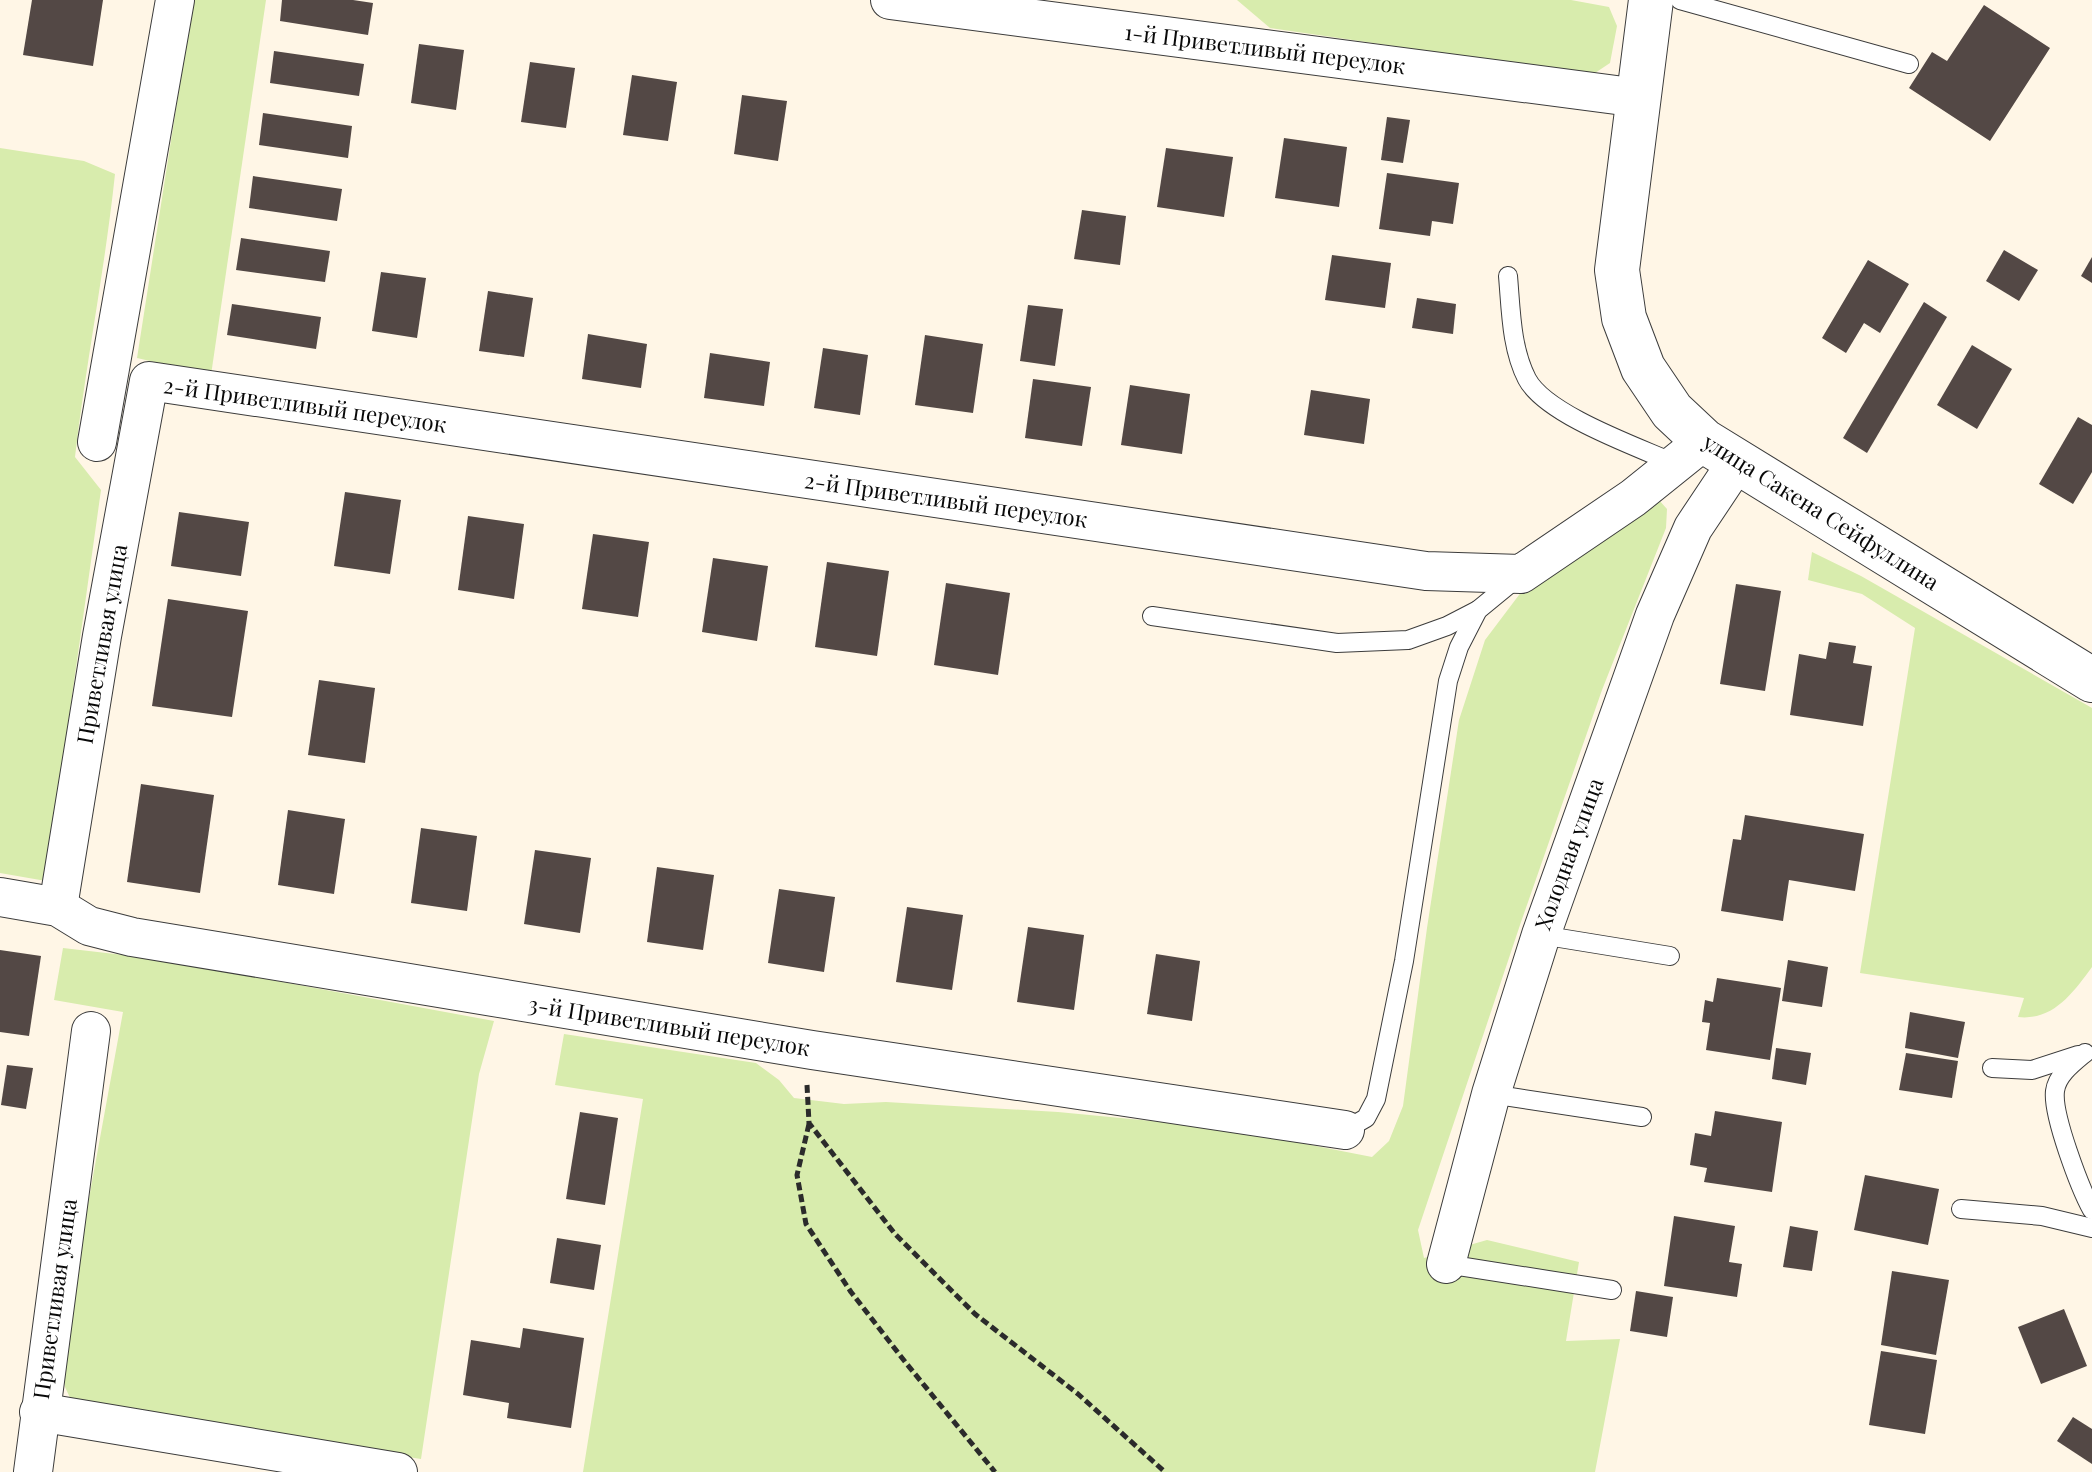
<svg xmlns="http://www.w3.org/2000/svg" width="2092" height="1472" font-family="'Playfair Display',serif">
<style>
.green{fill:#d8ecad}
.building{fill:#534845}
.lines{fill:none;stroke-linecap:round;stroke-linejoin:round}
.service-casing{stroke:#3c3c3c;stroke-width:20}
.minor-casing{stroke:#3c3c3c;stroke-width:40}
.tertiary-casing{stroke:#3c3c3c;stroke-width:46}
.path{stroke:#2b2b2b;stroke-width:5;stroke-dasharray:8 4;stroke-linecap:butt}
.service{stroke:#fff;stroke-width:18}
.minor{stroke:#fff;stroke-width:38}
.tertiary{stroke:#fff;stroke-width:44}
.labels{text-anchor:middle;stroke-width:8;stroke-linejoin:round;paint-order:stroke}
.street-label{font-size:22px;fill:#090909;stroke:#fff}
</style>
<rect width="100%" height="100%" fill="#fff6e6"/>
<g class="green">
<path d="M 193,0 L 266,0 L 211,375 L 137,358 Z"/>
<path d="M 1237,0 L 1571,0 L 1609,7 L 1617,26 L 1610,63 L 1592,75 L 1270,28 Z"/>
<path d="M 0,148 L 84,161 L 115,174 C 105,269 86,362 75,457 L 101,490 L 46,881 L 0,873 Z"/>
<path d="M 1658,499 L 1667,509 L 1666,528 L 1602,690 L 1521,922 L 1418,1230 L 1424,1258 L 1487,1240 L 1579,1262 L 1566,1341 L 1620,1339 L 1595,1472 L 583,1472 L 643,1099 L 555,1085 L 564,1034 L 756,1063 L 779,1080 L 794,1098 L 844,1104 L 886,1102 L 1058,1112 L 1225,1128 L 1372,1157 L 1389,1141 L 1403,1106 L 1427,928 L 1459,720 L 1485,640 L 1525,587 Z"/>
<path d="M 1812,552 L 1861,576 L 2092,708 L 2092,967 C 2073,993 2053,1021 2018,1017 L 2024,998 L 1860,973 L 1915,628 L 1862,594 L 1808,580 Z"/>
<path d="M 63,948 L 158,959 L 494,1021 L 479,1074 L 421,1459 L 85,1407 L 72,1402 L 65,1387 L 60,1357 L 123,1012 L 54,1000 Z"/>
</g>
<g class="building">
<path d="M 32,0 L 103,0 L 93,66 L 23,55 Z"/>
<path d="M 282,0 L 353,0 L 373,3 L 368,35 L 280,21 Z"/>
<path d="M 1984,5 L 2050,48 L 1990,141 L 1909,88 L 1932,52 L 1947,61 Z"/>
<path d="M 419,44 L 464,50 L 456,110 L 411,103 Z"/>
<path d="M 274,51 L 364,64 L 359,96 L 270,83 Z"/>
<path d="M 530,62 L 575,68 L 566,128 L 521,122 Z"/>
<path d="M 632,75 L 677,82 L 668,141 L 623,135 Z"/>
<path d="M 742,95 L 787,101 L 778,161 L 734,154 Z"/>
<path d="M 263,113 L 352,126 L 348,158 L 259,145 Z"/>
<path d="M 1387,117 L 1410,120 L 1403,163 L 1381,160 Z"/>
<path d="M 1284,138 L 1347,147 L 1339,207 L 1275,198 Z"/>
<path d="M 1166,148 L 1233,157 L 1224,217 L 1157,207 Z"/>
<path d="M 1387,173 L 1459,183 L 1453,224 L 1432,221 L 1430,236 L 1379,229 Z"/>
<path d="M 253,176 L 342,189 L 337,221 L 249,208 Z"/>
<path d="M 1082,210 L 1126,216 L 1120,265 L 1074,259 Z"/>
<path d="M 241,238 L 330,251 L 325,282 L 236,270 Z"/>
<path d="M 2004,250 L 2038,270 L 2019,301 L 1986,281 Z"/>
<path d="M 1332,255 L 1391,263 L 1385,308 L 1325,300 Z"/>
<path d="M 2092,257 L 2092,283 L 2081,276 Z"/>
<path d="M 1868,260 L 1909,284 L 1880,333 L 1864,323 L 1846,353 L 1822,338 Z"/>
<path d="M 381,272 L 426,278 L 417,338 L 372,331 Z"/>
<path d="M 488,291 L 533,298 L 524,357 L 479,351 Z"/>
<path d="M 1417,298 L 1456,304 L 1453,334 L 1412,328 Z"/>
<path d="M 1924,302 L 1947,317 L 1867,453 L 1843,438 Z"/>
<path d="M 232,304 L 321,317 L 316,349 L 227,335 Z"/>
<path d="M 1028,305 L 1063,309 L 1055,366 L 1020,361 Z"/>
<path d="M 588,334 L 647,344 L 641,388 L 582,379 Z"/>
<path d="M 925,335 L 983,344 L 973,413 L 915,405 Z"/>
<path d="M 1972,345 L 2012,369 L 1977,429 L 1937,405 Z"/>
<path d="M 823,348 L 868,355 L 860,415 L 814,408 Z"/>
<path d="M 710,353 L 770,362 L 764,406 L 704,398 Z"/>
<path d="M 1033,379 L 1091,387 L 1082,446 L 1025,438 Z"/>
<path d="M 1130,385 L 1190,394 L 1182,454 L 1121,445 Z"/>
<path d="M 1311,390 L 1370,399 L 1364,444 L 1304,435 Z"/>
<path d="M 2078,417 L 2092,425 L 2092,472 L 2073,504 L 2039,484 Z"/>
<path d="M 345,492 L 401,500 L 390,574 L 334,566 Z"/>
<path d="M 179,512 L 249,522 L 241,576 L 171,566 Z"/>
<path d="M 468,516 L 524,524 L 514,599 L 458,590 Z"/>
<path d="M 593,534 L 649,542 L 638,617 L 582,609 Z"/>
<path d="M 713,558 L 768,566 L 757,641 L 702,632 Z"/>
<path d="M 827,562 L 889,571 L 877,656 L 815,647 Z"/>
<path d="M 946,583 L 1010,593 L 998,675 L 934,665 Z"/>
<path d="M 1736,584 L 1781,591 L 1765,691 L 1720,684 Z"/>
<path d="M 168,599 L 248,611 L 232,717 L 152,706 Z"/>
<path d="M 1829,642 L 1856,646 L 1853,663 L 1872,666 L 1863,726 L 1790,715 L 1799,654 L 1826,659 Z"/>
<path d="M 319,680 L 375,688 L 365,763 L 308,755 Z"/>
<path d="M 141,784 L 214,795 L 200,893 L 127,882 Z"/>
<path d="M 288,810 L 345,819 L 334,894 L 278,885 Z"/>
<path d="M 1745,815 L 1864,834 L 1855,891 L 1789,880 L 1783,921 L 1721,911 L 1733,839 L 1741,840 Z"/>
<path d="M 421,828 L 477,836 L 467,911 L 411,903 Z"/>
<path d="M 535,850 L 591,858 L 580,933 L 524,924 Z"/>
<path d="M 657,867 L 714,875 L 703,950 L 647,942 Z"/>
<path d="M 779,889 L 835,897 L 824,972 L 768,963 Z"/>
<path d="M 907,907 L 963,915 L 952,990 L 896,982 Z"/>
<path d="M 1028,927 L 1084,935 L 1074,1010 L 1017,1002 Z"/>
<path d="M 0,950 L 41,956 L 29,1036 L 0,1032 Z"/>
<path d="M 1156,954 L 1200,961 L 1192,1021 L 1147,1014 Z"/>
<path d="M 1788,960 L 1828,967 L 1822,1007 L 1782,1001 Z"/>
<path d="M 1717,978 L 1781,988 L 1770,1060 L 1706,1050 L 1710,1023 L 1702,1022 L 1705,1000 L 1713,1002 Z"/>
<path d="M 1910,1012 L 1965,1022 L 1958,1058 L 1905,1048 Z"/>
<path d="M 1776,1048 L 1811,1053 L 1806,1085 L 1772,1079 Z"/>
<path d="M 1906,1053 L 1958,1061 L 1952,1098 L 1899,1090 Z"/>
<path d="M 7,1065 L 33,1068 L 26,1109 L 1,1105 Z"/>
<path d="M 1715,1111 L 1782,1122 L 1772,1192 L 1704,1182 L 1707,1168 L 1690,1165 L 1695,1133 L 1711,1136 Z"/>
<path d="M 580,1112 L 618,1118 L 605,1205 L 566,1199 Z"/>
<path d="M 1865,1175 L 1939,1189 L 1928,1245 L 1854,1230 Z"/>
<path d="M 1674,1216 L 1735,1226 L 1729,1262 L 1742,1264 L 1737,1297 L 1664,1286 Z"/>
<path d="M 1790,1226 L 1818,1231 L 1812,1271 L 1783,1267 Z"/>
<path d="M 557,1238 L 601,1245 L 594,1290 L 550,1283 Z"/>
<path d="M 1892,1271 L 1949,1280 L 1936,1355 L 1881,1345 Z"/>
<path d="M 1636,1291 L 1673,1297 L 1667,1337 L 1630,1331 Z"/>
<path d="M 2064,1309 L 2087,1366 L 2041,1384 L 2018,1327 Z"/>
<path d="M 523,1328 L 584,1338 L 571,1428 L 507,1418 L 509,1403 L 463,1395 L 471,1340 L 520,1348 Z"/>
<path d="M 1881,1351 L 1937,1360 L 1925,1434 L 1869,1425 Z"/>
<path d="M 2073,1417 L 2092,1429 L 2092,1464 L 2057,1441 Z"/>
</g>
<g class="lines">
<g class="service-casing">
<g id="service">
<path d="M 1680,0 L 1909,64"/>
<path d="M 1508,276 C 1511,310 1511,348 1527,379 C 1546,415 1638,447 1676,464"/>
<path d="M 1152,616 L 1337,643 L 1408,640 L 1447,626 L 1478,610"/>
<path d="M 1541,935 L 1670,956"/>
<path d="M 2085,1053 C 2073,1063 2057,1075 2055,1091 C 2052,1115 2080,1188 2092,1210"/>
<path d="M 1992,1068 L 2032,1070 L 2078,1055"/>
<path d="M 1491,1094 L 1642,1117"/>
<path d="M 1345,1130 L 1366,1118 L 1376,1099 L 1404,961 L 1448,681 L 1459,647 L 1478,610 L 1517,578"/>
<path d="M 1961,1209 L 2042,1216 L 2092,1228"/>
<path d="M 1446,1264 L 1612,1290"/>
</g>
</g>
<g class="minor-casing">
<g id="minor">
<path d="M 890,0 L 1639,98"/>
<path d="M 97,442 L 175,0"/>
<path d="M 0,897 L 58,907 L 89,926 L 132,937 L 812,1050 L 1345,1130"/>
<path d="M 58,907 L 102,636 L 149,381 L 1426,571 L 1521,574 L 1633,498 L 1704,441"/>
<path d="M 1446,1264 L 1491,1094 L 1541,935 L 1655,615 L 1693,528 L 1737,462"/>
<path d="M 39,1412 L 398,1472"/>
<path d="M 33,1472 L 91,1031"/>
</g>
</g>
<g class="tertiary-casing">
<path id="tertiary" d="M 1651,0 L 1617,270 L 1624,318 L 1643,368 L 1672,411 L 1704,441 L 2092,680"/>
</g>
<g class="path">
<path d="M 807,1085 L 809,1123 L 895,1234 L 975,1314 L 1078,1394 L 1165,1472"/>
<path d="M 809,1124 L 797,1175 L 806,1224 L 851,1292 L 906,1363 L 995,1472"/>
</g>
<use href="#service" class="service"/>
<use href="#minor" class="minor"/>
<use href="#tertiary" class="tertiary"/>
</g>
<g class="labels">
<g class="street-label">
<text transform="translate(1265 49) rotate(7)" y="8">1-й Приветливый переулок</text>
<text transform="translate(305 405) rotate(8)" y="8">2-й Приветливый переулок</text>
<text transform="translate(946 500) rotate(8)" y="8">2-й Приветливый переулок</text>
<text transform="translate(1821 512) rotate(32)" y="8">улица Сакена Сейфуллина</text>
<text transform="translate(102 644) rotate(-80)" y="8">Приветливая улица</text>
<text transform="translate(1569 854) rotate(-70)" y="8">Холодная улица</text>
<text transform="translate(669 1026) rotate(9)" y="8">3-й Приветливый переулок</text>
<text transform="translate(55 1299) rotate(-82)" y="8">Приветливая улица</text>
</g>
</g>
</svg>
